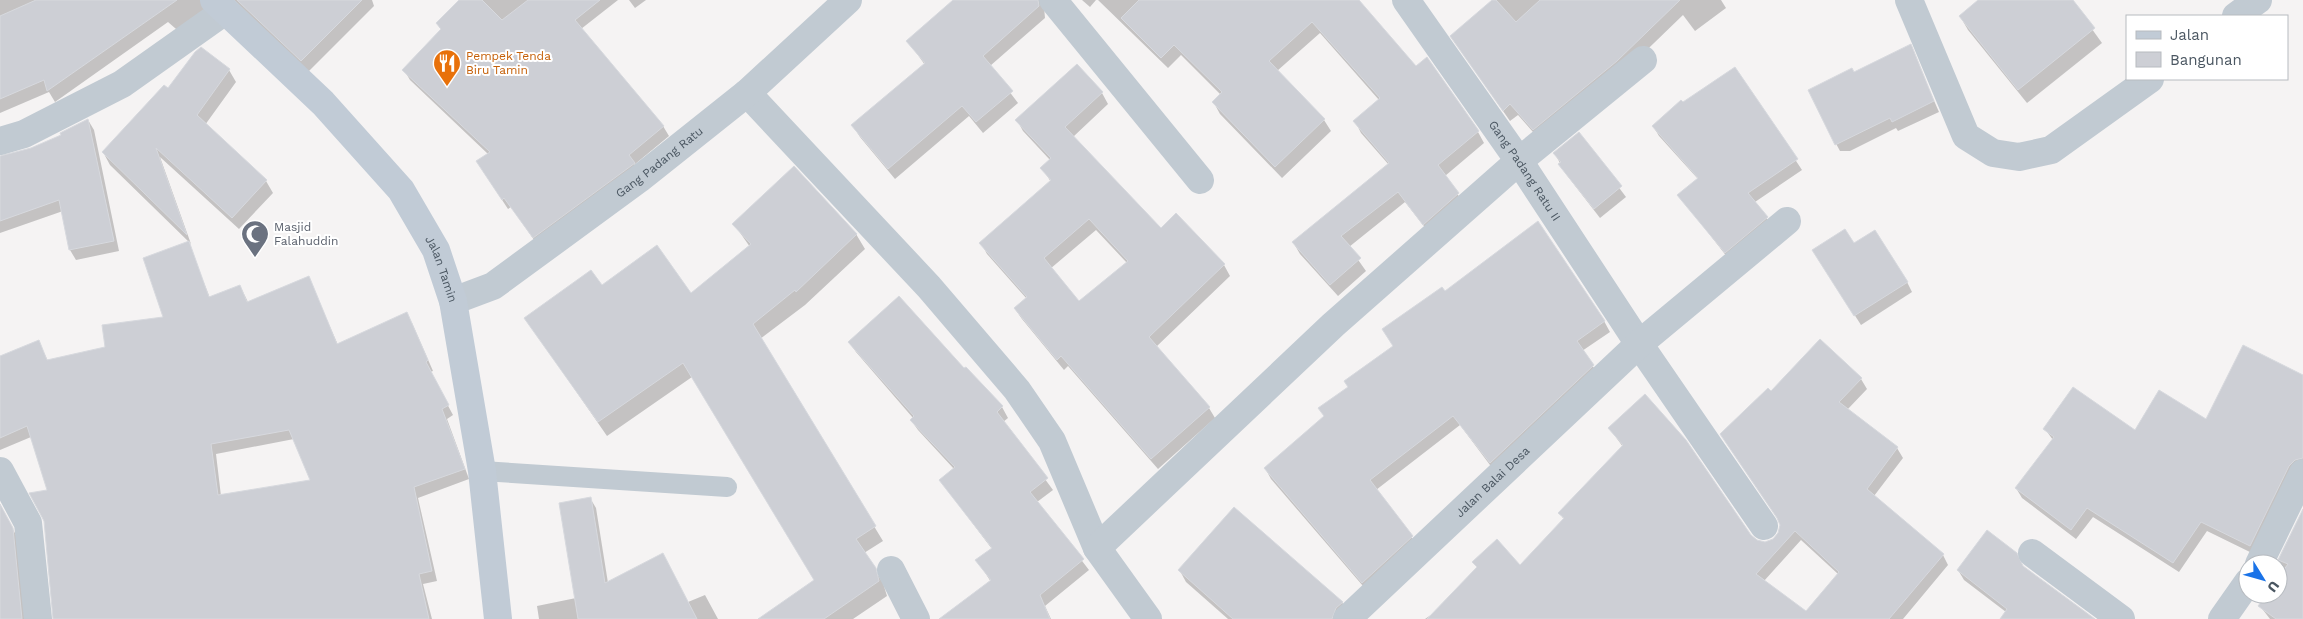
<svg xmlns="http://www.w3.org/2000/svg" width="2303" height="619" font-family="'Work Sans',sans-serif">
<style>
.shadow{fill:#0003;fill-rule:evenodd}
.building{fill:#cdcfd5;stroke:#d7d9de;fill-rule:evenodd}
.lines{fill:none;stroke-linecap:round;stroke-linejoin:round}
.lane{stroke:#c1cad2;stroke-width:20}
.street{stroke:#c1cad2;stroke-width:28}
.secondary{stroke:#c1cbd6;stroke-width:28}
.labels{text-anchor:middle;stroke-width:4;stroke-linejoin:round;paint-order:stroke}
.food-label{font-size:12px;fill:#c56008;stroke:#fff;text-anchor:start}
.street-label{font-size:12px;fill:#4a5661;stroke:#fff}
.worship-label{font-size:12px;fill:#5b616d;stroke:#fff;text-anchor:start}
</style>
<rect width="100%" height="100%" fill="#f5f3f3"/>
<g class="shadow">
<path d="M 0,0 L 210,0 L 205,10 L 183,35 L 168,22 L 55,102 L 49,92 L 0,113 Z"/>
<path d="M 234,0 L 372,0 L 374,6 L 308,72 Z"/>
<path d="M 461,0 L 618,0 L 581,29 L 663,126 L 669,136 L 634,165 L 639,173 L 539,247 L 511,207 L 508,209 L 483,171 L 488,154 L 410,80 L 404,70 L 441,30 L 437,23 Z"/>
<path d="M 629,0 L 646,0 L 635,8 Z"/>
<path d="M 955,0 L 1049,0 L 1044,7 L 1045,18 L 990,66 L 1018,103 L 983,133 L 969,116 L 895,179 L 860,137 L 853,126 L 925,65 L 908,41 Z"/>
<path d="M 1082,0 L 1096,0 L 1090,7 Z"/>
<path d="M 1098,0 L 1357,0 L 1416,68 L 1478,132 L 1484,143 L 1445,176 L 1465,205 L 1431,235 L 1405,202 L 1349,247 L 1366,271 L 1338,296 L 1300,254 L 1293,242 L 1389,165 L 1361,133 L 1355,121 L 1379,100 L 1320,33 L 1277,71 L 1324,120 L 1331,131 L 1282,178 L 1220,114 L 1214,103 L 1221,95 L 1181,55 L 1168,68 Z"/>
<path d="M 1494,0 L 1721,0 L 1726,8 L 1695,31 L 1683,15 L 1624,72 L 1540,140 L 1518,115 L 1510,121 L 1459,48 Z"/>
<path d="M 1980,0 L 2071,0 L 2102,43 L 2027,103 L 1968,30 L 1960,16 Z"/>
<path d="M 1910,46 L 1939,112 L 1898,131 L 1896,128 L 1850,151 L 1840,151 L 1834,140 L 1854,73 Z"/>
<path d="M 201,49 L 229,70 L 236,82 L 205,125 L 266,181 L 273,193 L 239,229 L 160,157 L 191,244 L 110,165 L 103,152 L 168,90 Z"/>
<path d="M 1076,65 L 1102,93 L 1108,104 L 1073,137 L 1161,229 L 1224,265 L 1230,276 L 1156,347 L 1209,408 L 1215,418 L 1158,469 L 1068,366 L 1064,370 L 1022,319 L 1015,309 L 1027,299 L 987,254 L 981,243 L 1051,182 L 1042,168 L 1050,160 L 1023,131 L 1017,120 ZM 1096,230 L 1127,263 L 1079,302 L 1050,269 Z"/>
<path d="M 1735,69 L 1802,170 L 1755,202 L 1773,227 L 1731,262 L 1679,195 L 1698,179 L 1659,136 L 1653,126 Z"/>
<path d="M 88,120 L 94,130 L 119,251 L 76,260 L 70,250 L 63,211 L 0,233 L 0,156 L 29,150 L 62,136 Z"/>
<path d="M 1579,134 L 1626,197 L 1600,218 L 1566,174 L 1555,154 Z"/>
<path d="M 734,224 L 856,234 L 865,249 L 805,305 L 760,339 L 883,541 L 864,553 L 883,583 L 887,596 L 853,619 L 783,619 L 815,581 L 692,377 L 607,436 L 526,319 L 601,286 L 691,295 L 750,247 Z"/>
<path d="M 188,243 L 210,298 L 240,286 L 248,302 L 308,277 L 338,345 L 412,323 L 433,371 L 430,372 L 453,415 L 447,419 L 469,479 L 418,498 L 437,581 L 423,584 L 432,619 L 55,619 L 48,491 L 31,437 L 0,450 L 0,357 L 38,341 L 48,361 L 106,348 L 165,318 ZM 294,439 L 312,481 L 221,496 L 216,454 Z"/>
<path d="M 1853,244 L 1907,282 L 1912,292 L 1861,325 L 1820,261 Z"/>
<path d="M 1445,293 L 1604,321 L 1610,332 L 1582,351 L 1599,375 L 1496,473 L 1460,425 L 1376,490 L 1418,546 L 1369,593 L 1271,479 L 1265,468 L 1325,417 L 1349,388 L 1394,347 Z"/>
<path d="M 1820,341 L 1861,379 L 1867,389 L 1847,410 L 1897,448 L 1903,458 L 1874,496 L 1943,555 L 1948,565 L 1903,619 L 1819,619 L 1838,574 L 1801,540 L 1764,581 L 1812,619 L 1425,619 L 1438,610 L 1477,567 L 1474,562 L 1520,566 L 1564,520 L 1560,513 L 1623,447 L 1610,429 L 1756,541 L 1765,543 L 1774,540 L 1779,534 L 1781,525 L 1771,393 Z"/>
<path d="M 849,342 L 966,369 L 1002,407 L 1008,418 L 1003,422 L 1053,490 L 1037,502 L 1089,570 L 1045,606 L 1051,619 L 968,619 L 991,582 L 977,560 L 992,549 L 940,480 L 954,469 L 918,430 L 911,420 L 913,418 L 856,352 Z"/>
<path d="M 2303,377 L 2303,468 L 2256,555 L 2207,531 L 2179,572 L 2093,517 L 2076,539 L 2022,498 L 2016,488 L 2053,440 L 2045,429 L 2135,432 L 2207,421 Z"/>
<path d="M 590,498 L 596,508 L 608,583 L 688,602 L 705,595 L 718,619 L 539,619 L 537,606 L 576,598 Z"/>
<path d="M 0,504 L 18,539 L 26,619 L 0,619 Z"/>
<path d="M 2303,512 L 2303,619 L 2270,619 L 2260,606 L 2268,594 L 2278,594 L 2278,564 Z"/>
<path d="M 2023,568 L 2093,619 L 2001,619 L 2006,612 L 1964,580 L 1958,570 Z"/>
<path d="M 1180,571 L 1342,602 L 1348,614 L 1344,619 L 1228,619 L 1186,582 Z"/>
</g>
<g class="building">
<path d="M 36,0 L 177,0 L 47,91 L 44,80 L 0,99 L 0,16 Z"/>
<path d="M 237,0 L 362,0 L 301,61 Z"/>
<path d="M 459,0 L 482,0 L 502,20 L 528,0 L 600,0 L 575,20 L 664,126 L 629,155 L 635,163 L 533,238 L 504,198 L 502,200 L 476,161 L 490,152 L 402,70 L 441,29 L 436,23 Z"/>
<path d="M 953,0 L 1038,0 L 1039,6 L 983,56 L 1013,91 L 976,122 L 962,106 L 888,169 L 851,125 L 925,63 L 906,41 Z"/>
<path d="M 1139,0 L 1359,0 L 1416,66 L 1427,57 L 1479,131 L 1438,165 L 1459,193 L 1423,225 L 1398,192 L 1341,236 L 1361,258 L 1330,285 L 1292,242 L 1389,163 L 1353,121 L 1380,98 L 1312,22 L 1269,61 L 1325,119 L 1275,167 L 1212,102 L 1222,92 L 1174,45 L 1161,58 L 1121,18 Z"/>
<path d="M 1492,0 L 1496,0 L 1516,22 L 1540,0 L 1680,0 L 1617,61 L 1533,130 L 1510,104 L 1503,111 L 1450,36 Z"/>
<path d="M 1978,0 L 2073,0 L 2095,28 L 2018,90 L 1959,16 Z"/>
<path d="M 1911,44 L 1934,101 L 1892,122 L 1890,118 L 1835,145 L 1808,90 L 1852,68 L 1854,72 Z"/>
<path d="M 201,47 L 230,69 L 197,115 L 267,180 L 232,218 L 156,148 L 187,235 L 102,152 L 164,85 L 168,88 L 195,52 Z"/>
<path d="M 1077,64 L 1103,92 L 1065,127 L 1161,228 L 1176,213 L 1225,264 L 1149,337 L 1210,407 L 1151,459 L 1061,356 L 1057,360 L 1014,308 L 1027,297 L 979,243 L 1051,180 L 1040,168 L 1051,158 L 1015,120 ZM 1089,219 L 1128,261 L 1079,301 L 1044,258 Z"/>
<path d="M 1735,67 L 1798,159 L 1748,193 L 1768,217 L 1725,253 L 1677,195 L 1698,178 L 1652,126 L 1681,100 L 1683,102 Z"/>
<path d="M 88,119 L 114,241 L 69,250 L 59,200 L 0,221 L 0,156 L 31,148 L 61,135 L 60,133 Z"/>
<path d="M 1579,132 L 1622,186 L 1594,209 L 1558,164 L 1561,162 L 1553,153 Z"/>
<path d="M 794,166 L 857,234 L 796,292 L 795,290 L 753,324 L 876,526 L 856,539 L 876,568 L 879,581 L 824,619 L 758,619 L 814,580 L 683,363 L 598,422 L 524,318 L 591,270 L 602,285 L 657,245 L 691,293 L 751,244 L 732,224 Z"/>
<path d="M 1538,221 L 1605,321 L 1577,341 L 1594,365 L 1490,463 L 1453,416 L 1370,480 L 1413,536 L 1362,583 L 1264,468 L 1324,416 L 1318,408 L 1348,387 L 1344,381 L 1393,346 L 1382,329 L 1442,287 L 1445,291 Z"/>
<path d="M 1845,229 L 1854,243 L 1875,230 L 1908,282 L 1854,316 L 1812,250 Z"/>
<path d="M 189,241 L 209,297 L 240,285 L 247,302 L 309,276 L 337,344 L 407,312 L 428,360 L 426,362 L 449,405 L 442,409 L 465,469 L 414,487 L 432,571 L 419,574 L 429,619 L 53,619 L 44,521 L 29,493 L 47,490 L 27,426 L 0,438 L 0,356 L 39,340 L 47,360 L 105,347 L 102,325 L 163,317 L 143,258 ZM 289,430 L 310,480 L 218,495 L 211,444 Z"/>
<path d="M 899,296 L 964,368 L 966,367 L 1003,406 L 997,412 L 1048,478 L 1030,492 L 1084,559 L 1040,595 L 1050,619 L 939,619 L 991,580 L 975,560 L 992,548 L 939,480 L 955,467 L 910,420 L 914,416 L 848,342 Z"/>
<path d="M 1820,339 L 1862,378 L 1839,402 L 1898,447 L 1867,489 L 1944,554 L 1889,619 L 1427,619 L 1477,567 L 1472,562 L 1497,539 L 1520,565 L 1564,518 L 1558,513 L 1623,445 L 1608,428 L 1645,394 L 1686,440 L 1751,535 L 1757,540 L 1765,542 L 1773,539 L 1778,533 L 1780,525 L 1777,518 L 1720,434 L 1768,388 L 1771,391 ZM 1795,531 L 1839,572 L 1806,611 L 1756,574 Z"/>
<path d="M 2243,345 L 2303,375 L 2303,458 L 2295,460 L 2289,466 L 2250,546 L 2201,522 L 2173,563 L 2087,508 L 2071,530 L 2015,488 L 2054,437 L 2043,429 L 2073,387 L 2135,430 L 2159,390 L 2206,419 Z"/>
<path d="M 591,497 L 605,583 L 663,553 L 697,619 L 578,619 L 559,503 Z"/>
<path d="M 0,504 L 13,528 L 22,619 L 0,619 Z"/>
<path d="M 1234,507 L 1343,602 L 1336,608 L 1332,619 L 1233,619 L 1178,570 Z"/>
<path d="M 2303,509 L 2303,619 L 2276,619 L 2258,606 L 2267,594 L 2278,594 L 2278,578 L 2288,564 L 2278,560 Z"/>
<path d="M 1987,530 L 2017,553 L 2023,566 L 2095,619 L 2000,619 L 2007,609 L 1957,570 Z"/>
</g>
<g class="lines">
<path class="lane" d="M 482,471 L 727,487"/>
<g class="street">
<path d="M 1053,0 L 1200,180"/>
<path id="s1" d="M 1406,0 L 1519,161 L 1639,344 L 1764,526"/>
<path d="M 1909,0 L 1966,136 L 1993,153 L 2019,157 L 2051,150 L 2150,79"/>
<path d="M 2236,16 L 2258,0"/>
<path d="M 747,93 L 929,287 L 1017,390 L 1052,441 L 1097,548 L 1148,619"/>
<path d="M 0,141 L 24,134 L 122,84 L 225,11"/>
<path id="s2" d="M 453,301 L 493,286 L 639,179 L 747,93 L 848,0"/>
<path d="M 0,471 L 28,523 L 38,619"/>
<path d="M 1097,548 L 1333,325 L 1519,161 L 1643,60"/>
<path d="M 2032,553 L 2121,619"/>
<path d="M 2259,564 L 2303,473"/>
<path d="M 891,570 L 916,619"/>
<path id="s3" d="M 1347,619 L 1639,344 L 1787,221"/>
<path d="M 2222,619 L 2248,582"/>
</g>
<path class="secondary" id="s4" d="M 214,0 L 323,103 L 401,190 L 436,250 L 453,301 L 482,471 L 498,619"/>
</g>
<defs>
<g id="restaurant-pin" transform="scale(1.4375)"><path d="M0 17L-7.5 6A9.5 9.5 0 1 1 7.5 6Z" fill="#e8710a" stroke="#fff"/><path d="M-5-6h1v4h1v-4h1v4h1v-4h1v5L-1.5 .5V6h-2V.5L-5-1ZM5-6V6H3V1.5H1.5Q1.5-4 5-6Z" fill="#fff"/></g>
<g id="mosque-pin" transform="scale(1.4375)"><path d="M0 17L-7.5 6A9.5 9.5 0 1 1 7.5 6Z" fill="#6b7280" stroke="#fff"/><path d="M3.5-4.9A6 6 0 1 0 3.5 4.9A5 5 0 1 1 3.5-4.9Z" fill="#fff"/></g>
</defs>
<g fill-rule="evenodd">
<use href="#restaurant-pin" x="447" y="63"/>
<use href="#mosque-pin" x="255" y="234"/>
</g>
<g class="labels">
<g class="food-label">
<text x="466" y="60">Pempek Tenda<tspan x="466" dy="14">Biru Tamin</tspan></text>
</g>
<g class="street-label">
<text dy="4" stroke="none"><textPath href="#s2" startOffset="250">Gang Padang Ratu</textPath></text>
<text dy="4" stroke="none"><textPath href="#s1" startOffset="208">Gang Padang Ratu II</textPath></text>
<text dy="4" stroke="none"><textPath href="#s4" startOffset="356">Jalan Tamin</textPath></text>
<text dy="4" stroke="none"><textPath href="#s3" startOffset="200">Jalan Balai Desa</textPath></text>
</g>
<g class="worship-label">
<text x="274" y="231">Masjid<tspan x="274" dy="14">Falahuddin</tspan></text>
</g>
</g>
<rect x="2126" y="15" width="162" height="65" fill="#ffffff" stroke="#b7bbc0"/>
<rect x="2136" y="31" width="25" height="8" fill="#c1cbd6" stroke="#b7bbc0"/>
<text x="2170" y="40" font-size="15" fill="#4a5661">Jalan</text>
<rect x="2136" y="52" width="25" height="15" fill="#cdcfd5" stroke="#b7bbc0"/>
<text x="2170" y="65" font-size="15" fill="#4a5661">Bangunan</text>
<g transform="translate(2263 579) rotate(127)"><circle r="24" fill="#ffffff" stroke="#b7bbc0"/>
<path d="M0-4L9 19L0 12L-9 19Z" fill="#1a73e8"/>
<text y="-8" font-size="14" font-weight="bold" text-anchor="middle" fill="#4a5661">U</text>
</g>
</svg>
